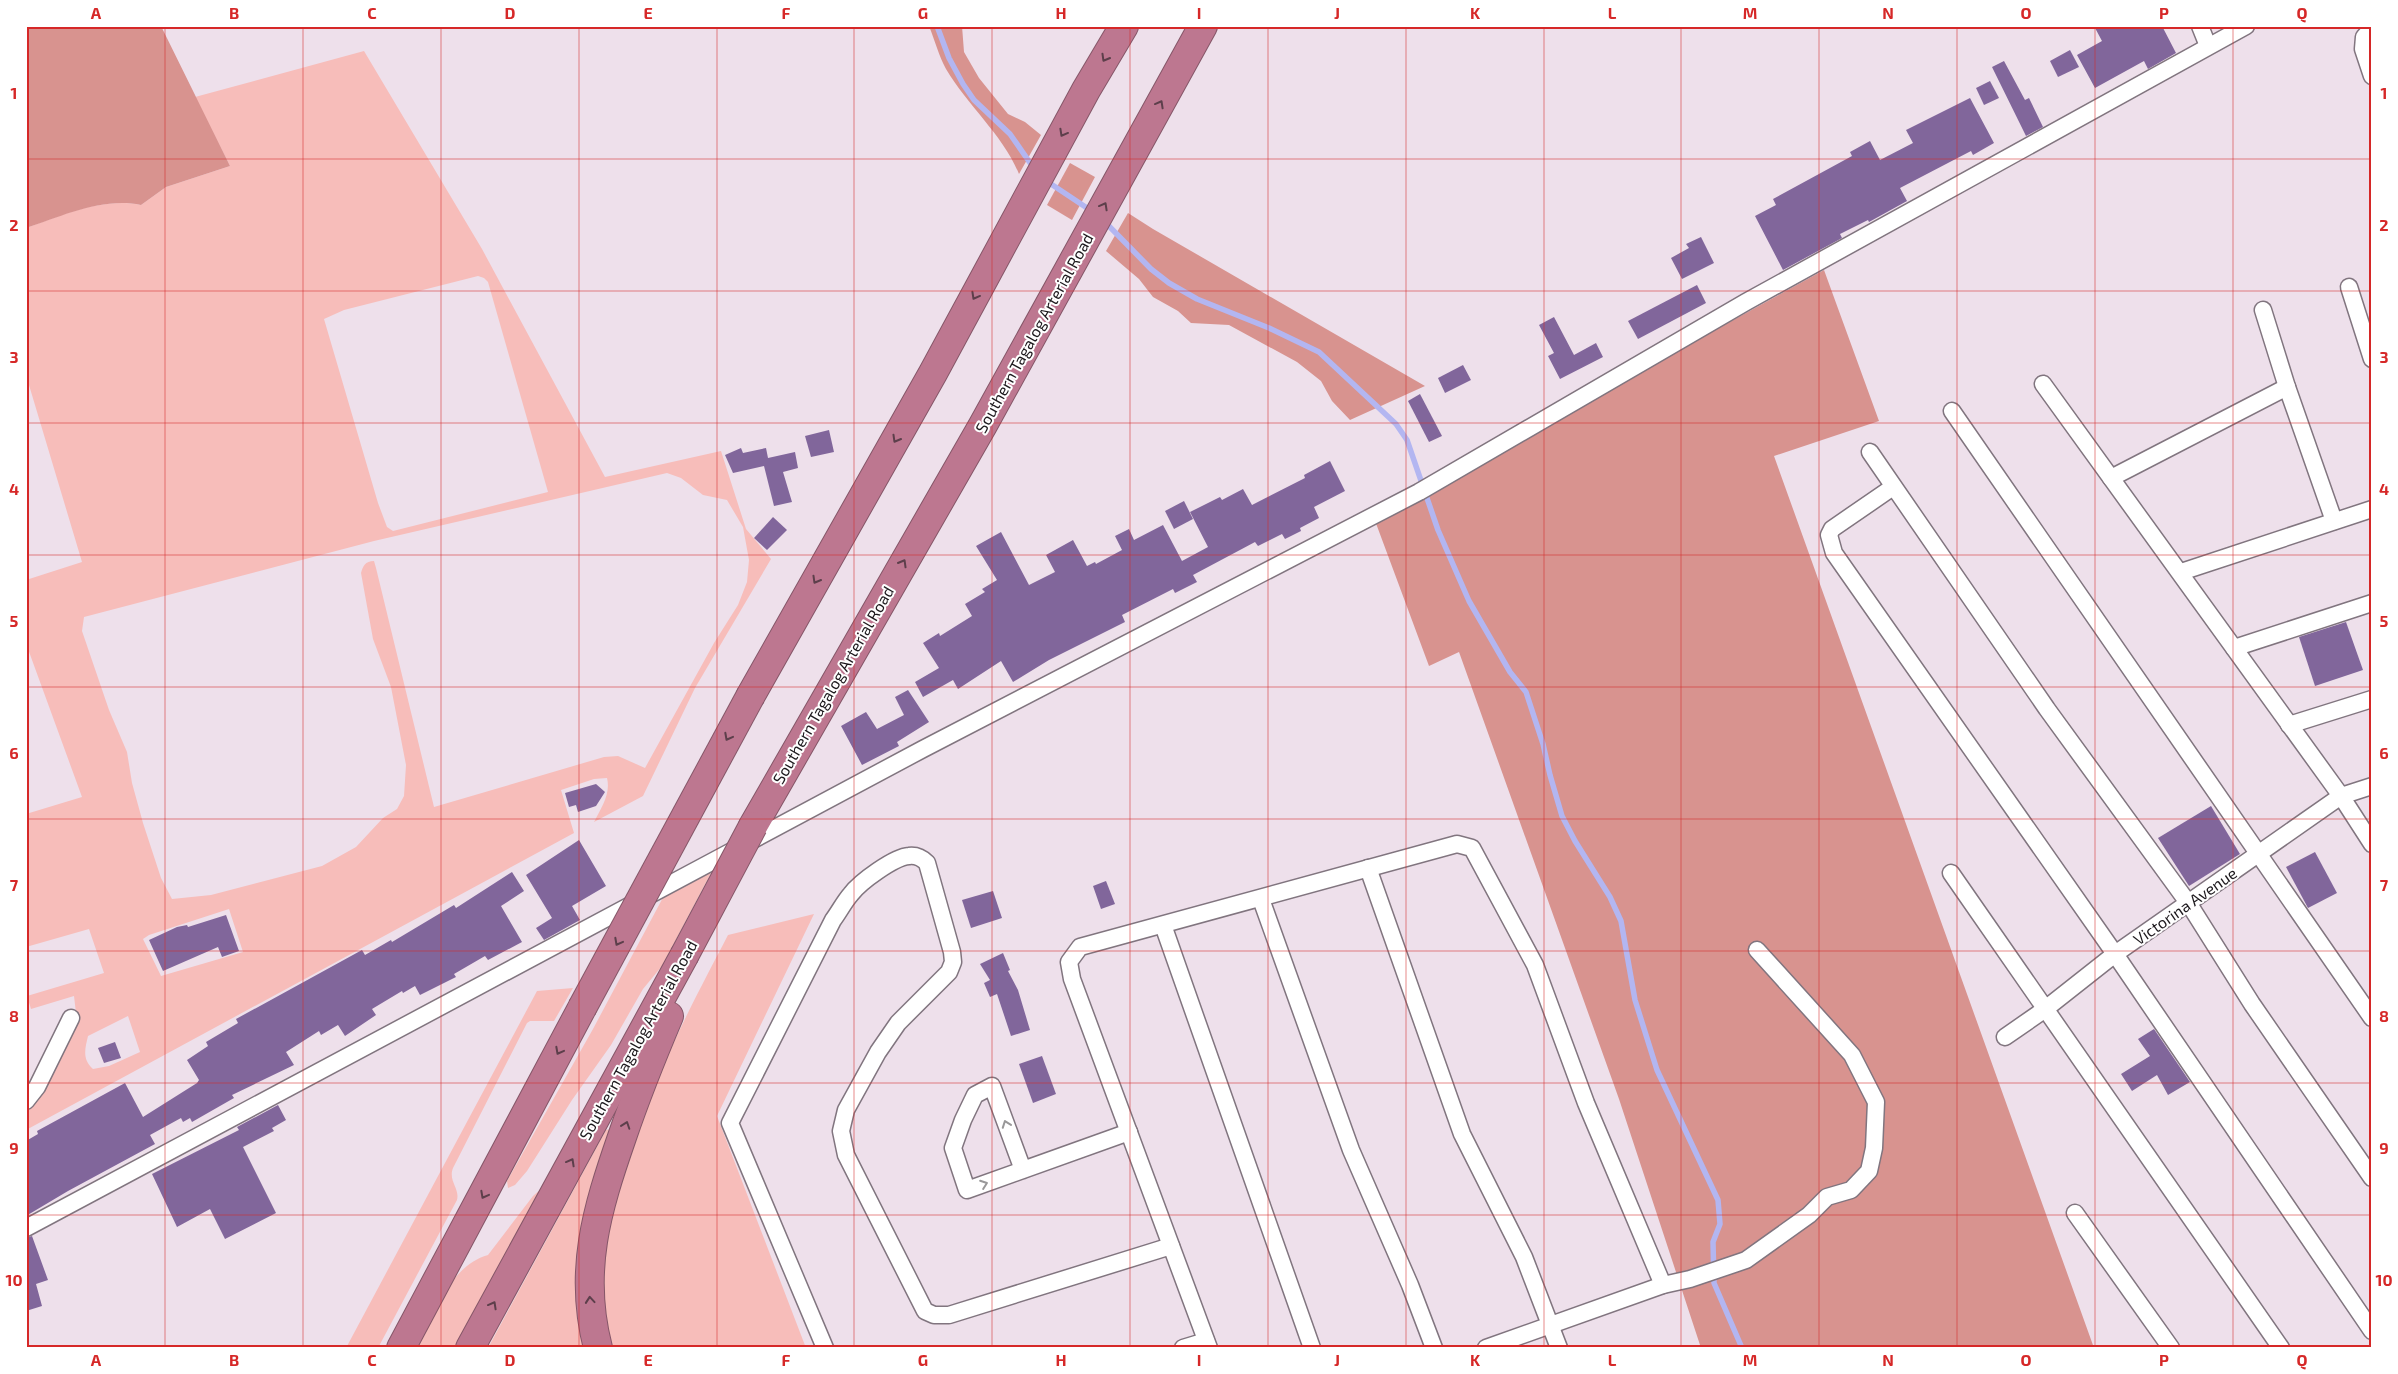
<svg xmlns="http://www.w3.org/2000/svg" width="2398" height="1374" font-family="'Exo 2',sans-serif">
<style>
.green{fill:#f7bdba;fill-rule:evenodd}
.forest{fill:#d8938f}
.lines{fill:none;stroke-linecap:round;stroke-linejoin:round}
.stream{stroke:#b3b6f1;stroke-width:5.5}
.building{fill:#81669b}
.street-casing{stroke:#81757f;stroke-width:19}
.highway-casing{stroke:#855668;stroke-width:30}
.street{stroke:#fff;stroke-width:16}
.highway{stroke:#bd7790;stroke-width:28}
.highway-bridge-casing{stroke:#855668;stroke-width:30;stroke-linecap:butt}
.highway-bridge{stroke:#bd7790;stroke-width:28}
.oneway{stroke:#5d3f4b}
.oneway2{stroke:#999899}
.grid{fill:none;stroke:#d62828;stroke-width:1;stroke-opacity:0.55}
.labels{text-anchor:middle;stroke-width:4;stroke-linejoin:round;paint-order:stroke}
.street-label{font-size:16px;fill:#1d191d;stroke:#fff}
.neatline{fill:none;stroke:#d62828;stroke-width:2}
.grid-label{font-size:16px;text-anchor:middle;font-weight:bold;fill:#d62828}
</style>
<rect width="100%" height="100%" fill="#eee0eb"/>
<g class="green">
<path d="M 364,51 L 482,249 L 605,477 L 721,451 L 746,529 L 771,559 L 695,688 L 643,796 L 594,822 C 601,808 611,794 607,778 L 594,779 L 561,790 L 574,833 L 26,1130 L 26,1109 L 76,1013 L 74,996 L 31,1009 L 27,996 L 104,973 L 89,929 L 26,947 L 26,814 L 82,797 L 28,649 L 26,580 L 82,562 L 26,375 L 26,228 C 63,215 102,197 141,205 L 166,187 L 230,166 L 195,97 ZM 478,276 L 484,278 L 488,282 L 548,492 L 393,531 L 387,527 L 378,503 L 324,319 L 344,310 ZM 667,473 L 681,478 L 703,495 L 727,500 L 743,527 L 749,560 L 747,582 L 738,605 L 714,643 L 645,768 L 618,756 L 604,757 L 434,807 L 376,568 L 374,561 C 365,561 363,566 361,573 L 373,639 L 391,687 L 406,765 L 404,796 L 397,809 L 383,818 L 356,847 L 322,866 L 211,895 L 172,899 L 161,878 L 143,823 L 132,783 L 127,752 L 109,710 L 82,631 L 84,617 L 374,541 ZM 229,909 L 243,952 L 161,976 L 143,939 L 149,935 ZM 128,1016 L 140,1052 L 109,1066 L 93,1069 C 82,1059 85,1049 88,1036 Z"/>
<path d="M 713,869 L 662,966 L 643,989 L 611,1045 L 572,1100 L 527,1171 L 515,1185 L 508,1188 L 507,1181 L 593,1029 L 667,890 Z"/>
<path d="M 814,914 L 717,1116 L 806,1348 L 613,1348 C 570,1229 674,1039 728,935 Z"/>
<path d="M 573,988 L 554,1021 L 530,1021 L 527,1023 L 453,1168 C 448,1181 460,1188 457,1200 L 378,1348 L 346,1348 L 537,991 Z"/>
<path d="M 611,1129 L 591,1348 L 488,1348 L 606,1130 Z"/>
<path d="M 542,1188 L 456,1348 L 417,1348 C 434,1315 449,1266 488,1255 L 533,1196 Z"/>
</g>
<g class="forest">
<path d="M 26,26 L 161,26 L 230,166 L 166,187 L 141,205 C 102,197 63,216 26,228 Z"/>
<path d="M 929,26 L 962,26 L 964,52 L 979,78 L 1008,114 L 1025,122 L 1041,135 L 1019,174 C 1003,135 968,106 946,69 C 939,56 935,41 929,26 Z"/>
<path d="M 1070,163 L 1095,177 L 1072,220 L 1047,205 Z"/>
<path d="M 1128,213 L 1153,229 L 1425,386 L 1350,420 L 1332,401 L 1321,381 L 1297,362 L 1229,325 L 1191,323 L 1178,311 L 1153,297 L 1139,279 L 1106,251 Z"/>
<path d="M 1824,270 L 1879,421 L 1774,456 L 2094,1348 L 1701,1348 L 1619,1099 L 1459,652 L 1429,666 L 1374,518 Z"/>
</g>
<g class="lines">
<g class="stream">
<path d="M 937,26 L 949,58 L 963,84 L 974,100 L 1010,134 L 1035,170"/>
<path d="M 1045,180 L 1093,212"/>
<path d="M 1104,221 L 1151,269 L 1169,283 L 1197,299 L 1269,328 L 1319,352 L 1396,424 L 1407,440 L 1438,530 L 1469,601 L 1510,672 L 1526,692 L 1543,744 L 1550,775 L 1562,816 L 1575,841 L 1610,897 L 1621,921 L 1635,1000 L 1657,1070 L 1718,1200 L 1720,1224 L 1713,1242 L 1714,1283 L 1742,1348"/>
</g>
</g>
<g class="building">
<path d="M 2094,26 L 2162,26 L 2176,53 L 2148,69 L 2144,61 L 2095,88 L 2077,55 L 2102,41 Z"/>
<path d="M 2070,50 L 2079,67 L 2058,77 L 2050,61 Z"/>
<path d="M 2004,61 L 2025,100 L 2029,98 L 2043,127 L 2026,136 L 1992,67 Z"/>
<path d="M 1990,81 L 1999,98 L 1984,105 L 1976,88 Z"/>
<path d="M 1970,98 L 1994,143 L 1973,155 L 1971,151 L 1900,188 L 1907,201 L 1869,222 L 1868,220 L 1840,234 L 1842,238 L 1783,270 L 1755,216 L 1776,205 L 1773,199 L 1852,156 L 1850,152 L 1870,141 L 1880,160 L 1913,143 L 1906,130 Z"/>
<path d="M 1701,237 L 1714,263 L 1682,279 L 1671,258 L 1689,248 L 1686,244 Z"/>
<path d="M 1697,285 L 1706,303 L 1638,339 L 1628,321 Z"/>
<path d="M 1554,317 L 1574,355 L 1596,343 L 1603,357 L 1560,379 L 1548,356 L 1554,353 L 1539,325 Z"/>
<path d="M 1463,365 L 1471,380 L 1445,393 L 1438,378 Z"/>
<path d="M 1420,394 L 1442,436 L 1429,442 L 1408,401 Z"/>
<path d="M 829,430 L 834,452 L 811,457 L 805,436 Z"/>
<path d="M 741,448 L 743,453 L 766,448 L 768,458 L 795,452 L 798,468 L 783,472 L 792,502 L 774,506 L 764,466 L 733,473 L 725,455 Z"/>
<path d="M 1330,461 L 1345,491 L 1314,507 L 1319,518 L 1300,528 L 1301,531 L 1285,539 L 1282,534 L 1258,546 L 1255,542 L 1193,575 L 1197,582 L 1175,593 L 1173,589 L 1122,615 L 1125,622 L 1049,660 L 1013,682 L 1001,661 L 958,689 L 953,680 L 923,697 L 915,682 L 939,668 L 923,643 L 939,633 L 940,636 L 972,616 L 965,604 L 985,592 L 982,589 L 997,580 L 976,546 L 1001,532 L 1029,585 L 1055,572 L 1046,555 L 1073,540 L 1087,566 L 1095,562 L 1096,564 L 1122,550 L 1115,536 L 1129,529 L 1134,540 L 1163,525 L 1182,561 L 1208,547 L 1190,512 L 1220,497 L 1222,500 L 1243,489 L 1252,505 L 1305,478 L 1304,475 Z"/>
<path d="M 1184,501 L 1193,519 L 1174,529 L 1165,511 Z"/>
<path d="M 773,517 L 787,530 L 767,550 L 754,538 Z"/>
<path d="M 2346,622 L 2363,670 L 2315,686 L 2299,637 Z"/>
<path d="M 908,690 L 929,722 L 897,742 L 899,746 L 862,765 L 841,726 L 866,712 L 877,729 L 904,715 L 895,697 Z"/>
<path d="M 596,784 L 605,792 L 596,806 L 578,812 L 576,805 L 569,807 L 565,793 Z"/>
<path d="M 2211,806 L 2240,854 L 2189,886 L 2158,838 Z"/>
<path d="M 579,840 L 606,886 L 572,906 L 580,920 L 544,940 L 536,928 L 552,918 L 526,875 Z"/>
<path d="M 2315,852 L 2337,893 L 2308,908 L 2286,867 Z"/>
<path d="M 512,872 L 524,891 L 501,906 L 522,942 L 488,960 L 485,956 L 454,974 L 456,977 L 420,995 L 415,986 L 403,993 L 402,991 L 372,1009 L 376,1015 L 345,1036 L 338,1025 L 321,1035 L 319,1031 L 286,1052 L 294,1065 L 232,1095 L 234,1098 L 192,1122 L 190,1118 L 183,1122 L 181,1118 L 150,1135 L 155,1144 L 68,1191 L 26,1216 L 26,1141 L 38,1134 L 37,1131 L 125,1083 L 143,1117 L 197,1083 L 199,1080 L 187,1060 L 208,1046 L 206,1042 L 238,1023 L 236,1019 L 362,950 L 365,955 L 391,940 L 392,942 L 454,905 L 456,908 Z"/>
<path d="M 1106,881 L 1115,904 L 1101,909 L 1093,886 Z"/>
<path d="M 993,891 L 1002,918 L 971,928 L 962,900 Z"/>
<path d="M 226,915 L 239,951 L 222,957 L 218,947 L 163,971 L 149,940 L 177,927 L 187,925 L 188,927 Z"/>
<path d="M 1003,953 L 1010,970 L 1008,971 L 1018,990 L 1030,1030 L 1011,1036 L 997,994 L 990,997 L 984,983 L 990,980 L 980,964 Z"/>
<path d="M 2154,1029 L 2190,1082 L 2168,1095 L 2157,1075 L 2132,1091 L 2121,1074 L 2150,1056 L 2138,1039 Z"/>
<path d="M 115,1042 L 121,1058 L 104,1063 L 98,1048 Z"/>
<path d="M 1042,1056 L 1056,1094 L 1033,1103 L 1019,1064 Z"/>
<path d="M 278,1105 L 286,1120 L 272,1128 L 274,1131 L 243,1147 L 276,1213 L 225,1239 L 210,1209 L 177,1227 L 152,1174 L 239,1130 L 237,1127 Z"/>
<path d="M 32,1236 L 48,1280 L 36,1284 L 42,1306 L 26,1311 L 26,1238 Z"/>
</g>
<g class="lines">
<g class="street-casing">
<g id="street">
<path d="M 2200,26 L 2208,46"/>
<path d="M 2372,28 L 2364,37 L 2363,49 L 2372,76"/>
<path d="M 2349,287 L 2372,359"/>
<path d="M 2263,310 L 2287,387 L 2334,521"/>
<path d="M 2043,384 L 2341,796 L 2372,844"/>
<path d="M 1952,411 L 2372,1018"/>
<path d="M 1870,452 L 2047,709 L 2189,904 L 2252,1004 L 2372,1178"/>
<path d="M 2111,478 L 2287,387"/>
<path d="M 1893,487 L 1832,529 L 1829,535 L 1834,553 L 2115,954 L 2372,1331"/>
<path d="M 2181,572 L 2372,509"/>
<path d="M 2234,648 L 2372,603"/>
<path d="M 2289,725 L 2372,699"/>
<path d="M 1368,868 L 1462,1134 L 1524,1257 L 1559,1348"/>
<path d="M 1951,873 L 2281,1348"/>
<path d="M 1261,899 L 1351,1150 L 1410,1285 L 1434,1348"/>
<path d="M 1163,925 L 1312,1348"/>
<path d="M 2005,1037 L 2044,1010 L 2115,954 L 2341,796 L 2372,786"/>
<path d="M 26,1101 L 37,1087 L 71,1018"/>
<path d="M 1023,1170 L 992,1086 L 975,1095 L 963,1120 L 953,1148 L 967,1190 L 1129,1132"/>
<path d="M 2075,1213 L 2171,1348"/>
<path d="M 26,1228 L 923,749 L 1419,492 L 1746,302 L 2246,26"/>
<path d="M 825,1348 L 730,1123 L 833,920 C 839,912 844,902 851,894 C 860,882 894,857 909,856 C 917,855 922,858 927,863 L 952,952 L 953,962 L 949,972 L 898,1023 L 878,1052 L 846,1110 L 841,1131 L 846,1155 L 925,1311 L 934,1315 L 949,1315 L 1171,1246"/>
<path d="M 1183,1348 L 1206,1341"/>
<path d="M 1209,1348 L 1072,979 L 1069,962 L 1080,947 L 1457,844 L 1472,848 L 1535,965 L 1586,1103 L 1663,1285"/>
<path d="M 1486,1348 L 1663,1285 L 1690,1279 L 1746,1260 L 1809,1215 L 1827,1197 L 1851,1190 L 1869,1171 L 1874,1148 L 1876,1102 L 1852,1055 L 1757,950"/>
</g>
</g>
<g class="highway-casing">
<g id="highway">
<path d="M 751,695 L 933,373 L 1086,90 L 1124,26"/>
<path d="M 753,826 L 983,425 L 1203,26"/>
<path d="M 401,1348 L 582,1008"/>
<path d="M 470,1348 L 684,956"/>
<path d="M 598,1348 C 578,1271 597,1209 622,1137 C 636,1096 652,1056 669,1016"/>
</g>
</g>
<use href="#street" class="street"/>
<use href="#highway" class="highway"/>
<g class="highway-bridge-casing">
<g id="highway-bridge">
<path d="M 684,956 L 753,826"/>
<path d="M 582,1008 L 751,695"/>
</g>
</g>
<use href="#highway-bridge" class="highway-bridge"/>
</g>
<defs><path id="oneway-chevron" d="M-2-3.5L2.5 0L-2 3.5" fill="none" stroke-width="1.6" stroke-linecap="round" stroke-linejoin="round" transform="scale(1.25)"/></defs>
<g class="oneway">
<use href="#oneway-chevron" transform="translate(1105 58) rotate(120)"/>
<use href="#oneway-chevron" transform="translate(1160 104) rotate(-61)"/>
<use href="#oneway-chevron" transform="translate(1063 133) rotate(119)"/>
<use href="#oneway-chevron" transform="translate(1104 206) rotate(-61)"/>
<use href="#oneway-chevron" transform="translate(975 296) rotate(119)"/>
<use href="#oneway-chevron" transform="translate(896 439) rotate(120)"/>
<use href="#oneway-chevron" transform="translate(903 563) rotate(-60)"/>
<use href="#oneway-chevron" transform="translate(816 580) rotate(120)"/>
<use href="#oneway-chevron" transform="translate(728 737) rotate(118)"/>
<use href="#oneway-chevron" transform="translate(618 942) rotate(118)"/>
<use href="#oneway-chevron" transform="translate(559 1051) rotate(118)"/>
<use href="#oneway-chevron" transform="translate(626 1125) rotate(-71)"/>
<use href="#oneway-chevron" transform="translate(571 1162) rotate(-61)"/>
<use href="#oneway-chevron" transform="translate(484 1195) rotate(118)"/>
<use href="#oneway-chevron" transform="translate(590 1300) rotate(-95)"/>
<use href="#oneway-chevron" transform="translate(493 1305) rotate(-61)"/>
</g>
<g class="oneway2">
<use href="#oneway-chevron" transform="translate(1006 1124) rotate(-110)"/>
<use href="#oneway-chevron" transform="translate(984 1184) rotate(-20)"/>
</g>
<path class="grid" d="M 165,26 L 165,1348M 303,26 L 303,1348M 441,26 L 441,1348M 579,26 L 579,1348M 717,26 L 717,1348M 854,26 L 854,1348M 992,26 L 992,1348M 1130,26 L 1130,1348M 1268,26 L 1268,1348M 1406,26 L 1406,1348M 1544,26 L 1544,1348M 1681,26 L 1681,1348M 1819,26 L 1819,1348M 1957,26 L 1957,1348M 2095,26 L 2095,1348M 2233,26 L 2233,1348M 26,159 L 2372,159M 26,291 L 2372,291M 26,423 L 2372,423M 26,555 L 2372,555M 26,687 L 2372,687M 26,819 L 2372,819M 26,951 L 2372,951M 26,1083 L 2372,1083M 26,1215 L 2372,1215"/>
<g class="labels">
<g class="street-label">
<text transform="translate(1034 333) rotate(-61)" y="6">Southern Tagalog Arterial Road</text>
<text transform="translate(833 685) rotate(-60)" y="6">Southern Tagalog Arterial Road</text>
<text transform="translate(2185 906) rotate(-35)" y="6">Victorina Avenue</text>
<text transform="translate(638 1040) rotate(-61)" y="6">Southern Tagalog Arterial Road</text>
</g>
</g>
<rect width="2398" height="1374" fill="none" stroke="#ffffff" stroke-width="55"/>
<rect x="28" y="28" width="2342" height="1318" class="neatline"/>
<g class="grid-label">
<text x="96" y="19">A</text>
<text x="234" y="19">B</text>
<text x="372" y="19">C</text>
<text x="510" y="19">D</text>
<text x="648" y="19">E</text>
<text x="786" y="19">F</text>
<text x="923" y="19">G</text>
<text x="1061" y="19">H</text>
<text x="1199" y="19">I</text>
<text x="1337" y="19">J</text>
<text x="1475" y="19">K</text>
<text x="1612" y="19">L</text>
<text x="1750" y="19">M</text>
<text x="1888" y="19">N</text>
<text x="2026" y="19">O</text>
<text x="2164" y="19">P</text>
<text x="2302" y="19">Q</text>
<text x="14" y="99">1</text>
<text x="2384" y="99">1</text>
<text x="14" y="231">2</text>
<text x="2384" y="231">2</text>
<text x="14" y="363">3</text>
<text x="2384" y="363">3</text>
<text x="14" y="495">4</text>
<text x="2384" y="495">4</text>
<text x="14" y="627">5</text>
<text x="2384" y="627">5</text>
<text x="14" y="759">6</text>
<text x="2384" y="759">6</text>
<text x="14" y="891">7</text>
<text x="2384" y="891">7</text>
<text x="14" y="1022">8</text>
<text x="2384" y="1022">8</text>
<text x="14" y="1154">9</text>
<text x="2384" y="1154">9</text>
<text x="14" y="1286">10</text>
<text x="2384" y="1286">10</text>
<text x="96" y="1366">A</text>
<text x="234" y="1366">B</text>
<text x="372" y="1366">C</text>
<text x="510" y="1366">D</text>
<text x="648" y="1366">E</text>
<text x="786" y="1366">F</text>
<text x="923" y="1366">G</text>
<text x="1061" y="1366">H</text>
<text x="1199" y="1366">I</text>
<text x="1337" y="1366">J</text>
<text x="1475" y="1366">K</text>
<text x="1612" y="1366">L</text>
<text x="1750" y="1366">M</text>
<text x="1888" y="1366">N</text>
<text x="2026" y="1366">O</text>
<text x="2164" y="1366">P</text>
<text x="2302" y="1366">Q</text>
</g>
</svg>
